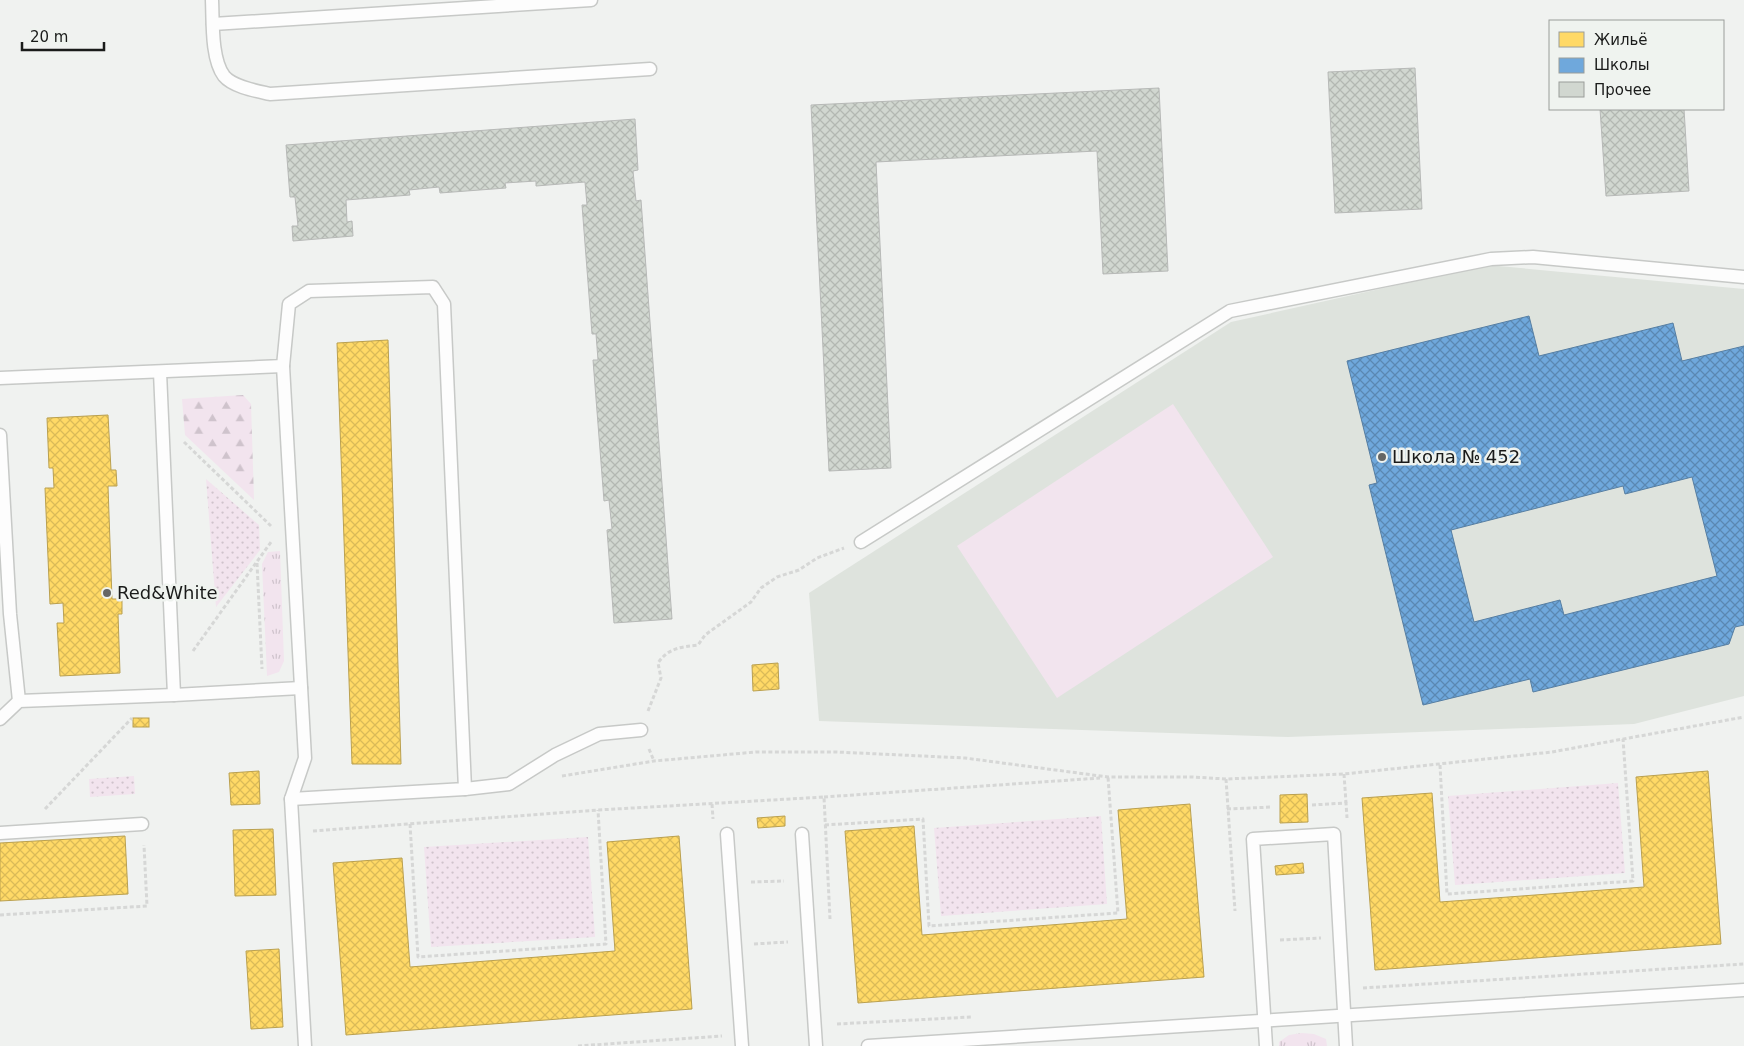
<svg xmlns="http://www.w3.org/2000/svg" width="1744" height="1046" font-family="'DejaVu Sans',sans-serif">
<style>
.built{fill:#dee3dd}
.grass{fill:url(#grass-tufts)}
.forest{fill:url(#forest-firs)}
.park{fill:url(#park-dots)}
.pitch{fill:#f2e4ee}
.homes{fill:url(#homes-cross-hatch);stroke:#baa04f}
.schools{fill:url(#schools-cross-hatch);stroke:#567ea2;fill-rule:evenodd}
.building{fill:url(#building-cross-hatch);stroke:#b7b9b7}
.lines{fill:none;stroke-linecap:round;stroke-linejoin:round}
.lane-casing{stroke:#c7c9c7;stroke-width:15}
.path{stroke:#d6d7d6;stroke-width:3;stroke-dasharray:4 2.5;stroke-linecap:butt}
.lane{stroke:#fdfdfd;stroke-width:12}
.poi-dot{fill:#656665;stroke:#eff3ef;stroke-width:2}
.labels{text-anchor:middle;stroke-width:5;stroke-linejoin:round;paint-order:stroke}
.poi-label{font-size:18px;fill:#1a1b1a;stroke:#eff3ef;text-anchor:start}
</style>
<defs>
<pattern id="grass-tufts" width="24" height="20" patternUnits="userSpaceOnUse" patternTransform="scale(1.25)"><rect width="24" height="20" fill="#f2e4ee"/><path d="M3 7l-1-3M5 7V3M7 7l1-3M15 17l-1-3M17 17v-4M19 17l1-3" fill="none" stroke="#cfc3cc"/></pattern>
<pattern id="forest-firs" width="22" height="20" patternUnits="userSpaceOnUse" patternTransform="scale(1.25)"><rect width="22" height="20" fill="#f2e4ee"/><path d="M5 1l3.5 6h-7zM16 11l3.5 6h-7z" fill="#cfc3cc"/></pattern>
<pattern id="park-dots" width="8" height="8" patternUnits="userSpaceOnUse" patternTransform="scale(1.25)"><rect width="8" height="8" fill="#f2e4ee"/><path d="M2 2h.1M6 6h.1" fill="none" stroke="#cfc3cc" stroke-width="1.8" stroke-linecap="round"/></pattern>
<pattern id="homes-cross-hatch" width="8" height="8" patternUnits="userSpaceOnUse" patternTransform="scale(1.25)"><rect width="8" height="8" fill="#ffd966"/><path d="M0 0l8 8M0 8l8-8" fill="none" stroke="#daba58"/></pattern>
<pattern id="schools-cross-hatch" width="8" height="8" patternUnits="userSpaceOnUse" patternTransform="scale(1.25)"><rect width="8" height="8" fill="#6fa8dc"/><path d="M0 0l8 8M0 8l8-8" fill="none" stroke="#5a88b2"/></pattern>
<pattern id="building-cross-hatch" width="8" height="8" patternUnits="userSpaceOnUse" patternTransform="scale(1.25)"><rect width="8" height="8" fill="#d1d7d0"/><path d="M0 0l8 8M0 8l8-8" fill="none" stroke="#b3b8b2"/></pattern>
</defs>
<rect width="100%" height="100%" fill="#f0f2f0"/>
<path class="built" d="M 1488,265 L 1744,289 L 1744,696 L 1634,724 L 1288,737 L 819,721 L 809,593 L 1231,322 Z"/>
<g class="grass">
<path d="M 280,551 L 284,661 L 279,672 L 267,676 L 262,564 L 268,552 Z"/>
<path d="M 1302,1033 L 1314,1034 L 1326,1039 L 1327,1046 L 1279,1046 L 1279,1042 L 1289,1035 Z"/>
</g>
<path class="forest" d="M 243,395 L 251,404 L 254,500 L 185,435 L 182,399 Z"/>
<g class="park">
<path d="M 206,479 L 259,525 L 260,550 L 216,607 Z"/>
<path d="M 134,776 L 135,794 L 90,797 L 89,779 Z"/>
<path d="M 1618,783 L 1625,873 L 1455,885 L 1448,796 Z"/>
<path d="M 1101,816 L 1107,904 L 941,916 L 934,828 Z"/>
<path d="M 588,837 L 595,937 L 431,947 L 424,847 Z"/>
</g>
<path class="pitch" d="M 1173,404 L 1273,557 L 1057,698 L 957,546 Z"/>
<g class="homes">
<path d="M 388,340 L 401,764 L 352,764 L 337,343 Z"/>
<path d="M 108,415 L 111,470 L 116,470 L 117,486 L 108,486 L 112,599 L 122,599 L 122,614 L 118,614 L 120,673 L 60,676 L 57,623 L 64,623 L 63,603 L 50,604 L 45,488 L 54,488 L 53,468 L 49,468 L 47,418 Z"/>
<path d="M 778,663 L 779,689 L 753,691 L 752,665 Z"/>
<rect x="133" y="718" width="16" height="9"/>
<path d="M 259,771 L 260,804 L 231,805 L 229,773 Z"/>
<path d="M 1708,771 L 1721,944 L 1375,970 L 1362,798 L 1432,793 L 1440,902 L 1644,887 L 1636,777 Z"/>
<path d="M 1307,794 L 1308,822 L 1280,823 L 1280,795 Z"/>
<path d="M 1190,804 L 1204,977 L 858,1003 L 845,831 L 914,826 L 922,935 L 1127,919 L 1118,810 Z"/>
<path d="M 785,816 L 785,826 L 758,828 L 757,818 Z"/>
<path d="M 273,829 L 276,895 L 235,896 L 233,830 Z"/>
<path d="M 125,836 L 128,894 L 0,901 L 0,843 Z"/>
<path d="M 679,836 L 692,1009 L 346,1035 L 333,863 L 402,858 L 410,967 L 615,951 L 607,842 Z"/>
<path d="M 1303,863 L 1304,873 L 1276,875 L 1275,866 Z"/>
<path d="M 279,949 L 283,1027 L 251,1029 L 246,951 Z"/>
</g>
<path class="schools" d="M 1529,316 L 1539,356 L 1673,323 L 1682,361 L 1744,346 L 1744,625 L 1735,627 L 1729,644 L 1533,692 L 1530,679 L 1423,705 L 1369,485 L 1377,483 L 1347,361 ZM 1692,477 L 1717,576 L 1564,615 L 1560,600 L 1474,622 L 1451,530 L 1623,486 L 1625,494 Z"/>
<g class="building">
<path d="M 1415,68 L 1422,209 L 1335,213 L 1328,72 Z"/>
<path d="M 1159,88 L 1168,271 L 1103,274 L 1097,151 L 876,162 L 891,468 L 829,471 L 811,105 Z"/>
<path d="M 1600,109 L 1684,109 L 1689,191 L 1606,196 Z"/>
<path d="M 635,119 L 638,170 L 633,171 L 636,201 L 641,200 L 672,619 L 614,623 L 607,530 L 612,529 L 609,500 L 604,501 L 593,360 L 598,360 L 596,334 L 592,334 L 582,205 L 587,205 L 585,182 L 536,186 L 536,181 L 505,183 L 506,188 L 440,193 L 439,187 L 409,190 L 410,195 L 346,200 L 347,222 L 352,221 L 353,236 L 293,241 L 292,226 L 298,226 L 295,197 L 290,197 L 286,145 Z"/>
</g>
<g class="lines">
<g class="lane-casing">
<g id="lane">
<path d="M 212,0 C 213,21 211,59 224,76 C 233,87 257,91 270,94 L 650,69"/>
<path d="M 213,24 L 591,0"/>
<path d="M 283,366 L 305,758 L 291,799 L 305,1046"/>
<path d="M 160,372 L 174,695 L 301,688"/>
<path d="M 0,378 L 283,366 L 289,304 L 309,291 L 433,287 L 444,304 L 465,789 L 291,799"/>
<path d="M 0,435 L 10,614 L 19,701"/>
<path d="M 861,542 L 1230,311 L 1491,259 L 1533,257 L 1744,277"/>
<path d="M 0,719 L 19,701 L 174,695"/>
<path d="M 465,789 L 509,784 L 555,755 L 599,734 L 641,730"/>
<path d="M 0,833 L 142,824"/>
<path d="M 727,834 L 742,1046"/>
<path d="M 802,834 L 816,1046"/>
<path d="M 868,1046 L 1744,990"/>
<path d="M 1266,1046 L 1253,839 L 1334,834 L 1346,1046"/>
</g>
</g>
<g class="path">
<path d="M 184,442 L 271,526"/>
<path d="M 257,563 L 262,669"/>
<path d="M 193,651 L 271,542"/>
<path d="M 648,711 L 661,678 L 658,663 C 668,648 681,647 698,645 L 705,635 L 751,602 L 761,588 L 777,577 L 799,570 L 817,558 L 844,548"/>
<path d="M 649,749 L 654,761"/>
<path d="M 1440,765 L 1447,894 L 1633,881 L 1623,739"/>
<path d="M 1344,774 L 1346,803"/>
<path d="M 562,776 L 654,761 L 756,752 L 837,752 L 965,758 L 1108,777 L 1192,777 L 1226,779 L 1344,774 L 1552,752 L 1744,717"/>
<path d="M 1226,779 L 1235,911"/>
<path d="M 824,797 L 1100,778"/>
<path d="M 712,804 L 713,819"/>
<path d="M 1312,805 L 1346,803 L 1347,818"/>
<path d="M 45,809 L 132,718"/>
<path d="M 1227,809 L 1272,807"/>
<path d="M 410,824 L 418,957 L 606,944 L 598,810"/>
<path d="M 825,825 L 923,819 L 929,926 L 1118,913 L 1108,777"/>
<path d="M 313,831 L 598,810 L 824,797 L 830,919"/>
<path d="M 751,882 L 784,881"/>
<path d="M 0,915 L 147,906 L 144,845"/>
<path d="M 1280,940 L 1321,938"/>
<path d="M 754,944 L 788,942"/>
<path d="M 1363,988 L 1744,964"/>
<path d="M 837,1024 L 971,1017"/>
<path d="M 578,1046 L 722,1036"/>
</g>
<use href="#lane" class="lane"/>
</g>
<g class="poi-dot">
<circle cx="1382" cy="457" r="5"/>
<circle cx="107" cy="593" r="5"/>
</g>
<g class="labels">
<g class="poi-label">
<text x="1392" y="463">Школа № 452</text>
<text x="117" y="599">Red&amp;White</text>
</g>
</g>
<rect x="1549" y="20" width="175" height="90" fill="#eff3ef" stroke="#9a9d9a"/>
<rect x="1559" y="32" width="25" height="15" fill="#ffd966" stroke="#9a9d9a"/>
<text x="1594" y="45" font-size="15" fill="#1a1b1a">Жильё</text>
<rect x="1559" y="58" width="25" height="15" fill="#6fa8dc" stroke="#9a9d9a"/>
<text x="1594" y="70" font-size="15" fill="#1a1b1a">Школы</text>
<rect x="1559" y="82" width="25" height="15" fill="#d1d7d0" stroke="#9a9d9a"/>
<text x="1594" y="95" font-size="15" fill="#1a1b1a">Прочее</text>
<path d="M22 42v8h82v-8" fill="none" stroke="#1a1b1a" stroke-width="2.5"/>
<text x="30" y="42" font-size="15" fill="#1a1b1a" stroke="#eff3ef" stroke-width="4" paint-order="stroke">20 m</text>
</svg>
